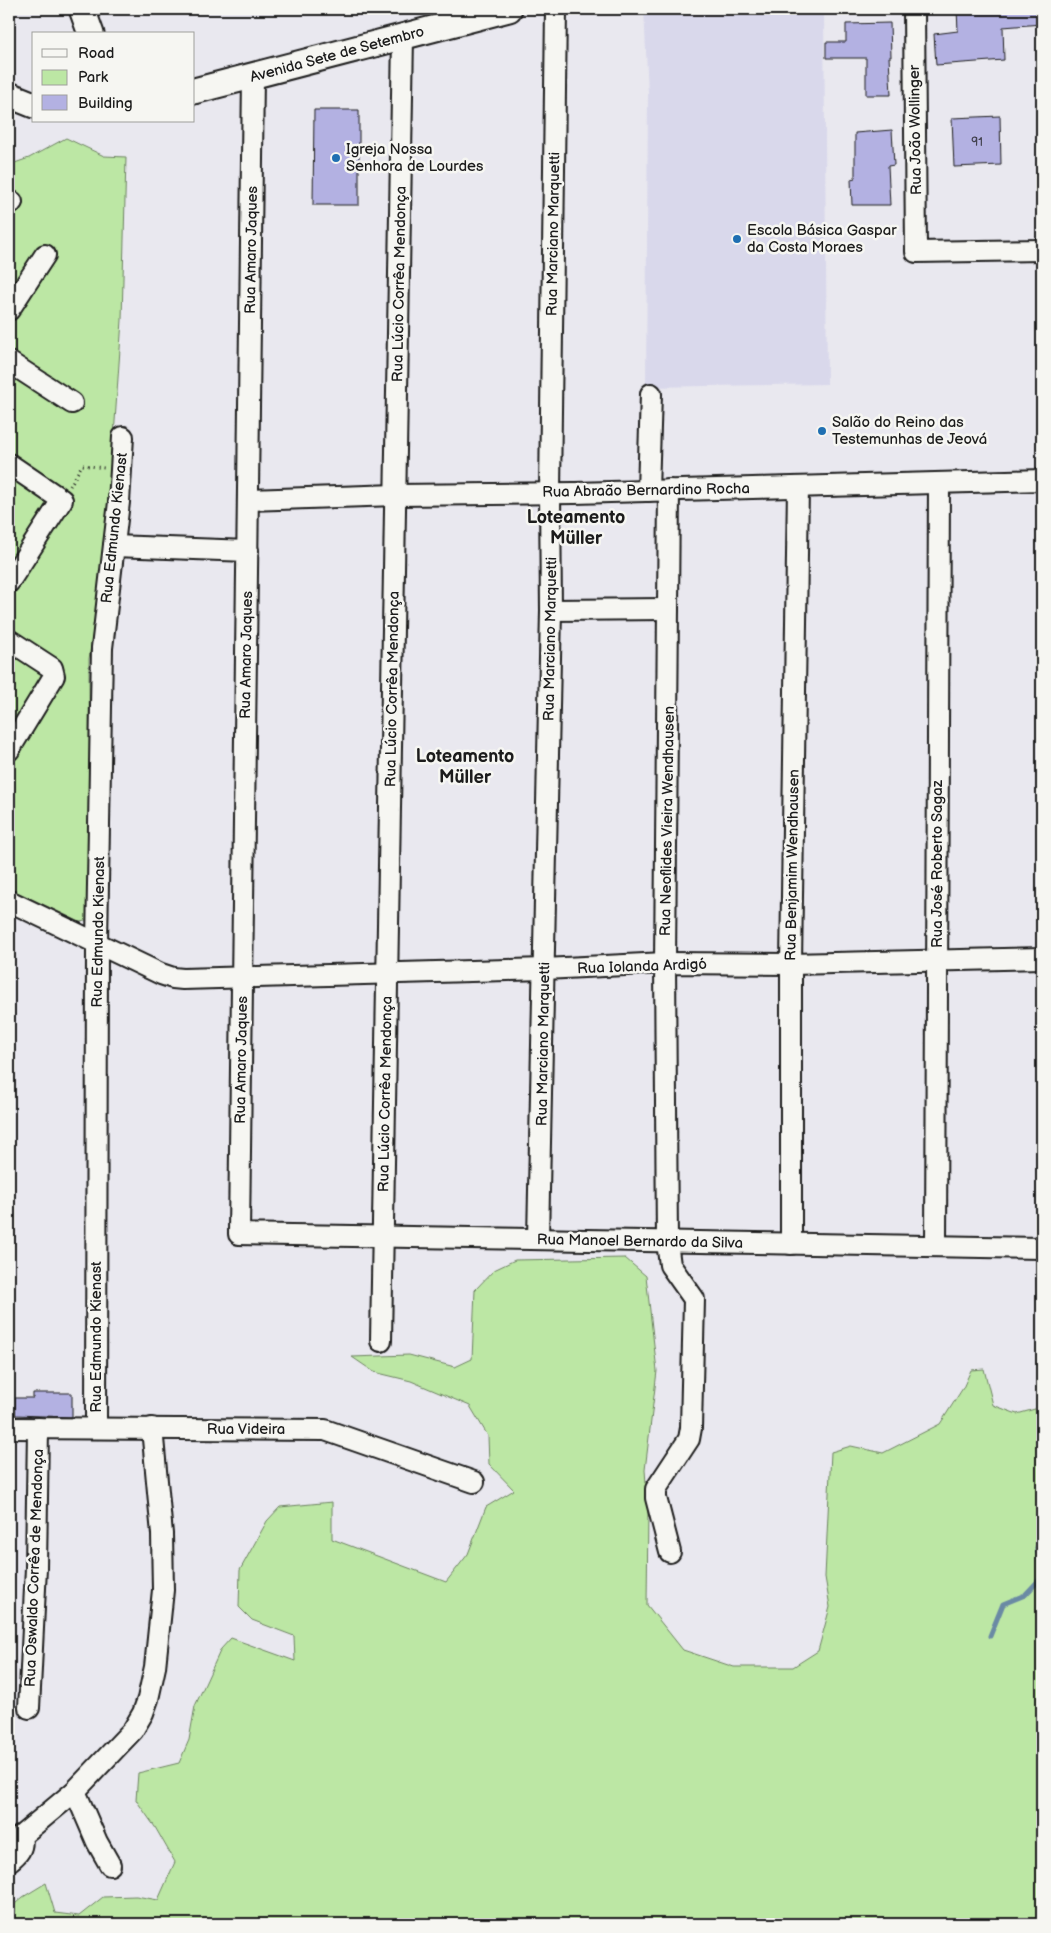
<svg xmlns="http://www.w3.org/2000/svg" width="1051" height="1933" font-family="'Balsamiq Sans',sans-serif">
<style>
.built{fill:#d9d8eb}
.green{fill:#bce7a4;stroke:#6c8260}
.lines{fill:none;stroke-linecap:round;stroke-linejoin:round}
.stream{stroke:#6b8aa4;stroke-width:5}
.building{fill:#b3b1e2;stroke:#1c1c1c}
.minor-casing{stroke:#1c1c1c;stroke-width:24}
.major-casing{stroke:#1c1c1c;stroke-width:29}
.path{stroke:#1c1c1c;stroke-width:3;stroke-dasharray:1 4;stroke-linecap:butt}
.minor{stroke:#f6f6f2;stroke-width:20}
.major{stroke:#f6f6f2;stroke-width:25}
.poi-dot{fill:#1f6fb2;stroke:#f6f6f2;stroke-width:2}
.labels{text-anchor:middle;stroke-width:5;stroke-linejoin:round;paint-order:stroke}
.number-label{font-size:12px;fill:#42414e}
.street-label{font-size:15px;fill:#1c1c1c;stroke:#f6f6f2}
.poi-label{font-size:15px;fill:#1c1c1c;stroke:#f6f6f2;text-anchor:start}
.quarter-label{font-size:18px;font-weight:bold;fill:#1c1c1c;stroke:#f6f6f2}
</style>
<rect width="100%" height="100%" fill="#e9e8ef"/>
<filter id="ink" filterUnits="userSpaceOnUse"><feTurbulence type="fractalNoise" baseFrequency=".02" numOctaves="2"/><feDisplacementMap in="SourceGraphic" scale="10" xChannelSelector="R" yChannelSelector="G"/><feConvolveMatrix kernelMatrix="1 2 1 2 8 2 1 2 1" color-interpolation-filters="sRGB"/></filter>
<g filter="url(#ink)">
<path class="built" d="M 644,9 L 824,9 L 827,384 L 646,387 L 648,93 Z"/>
<g class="green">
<path d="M 66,138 L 104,156 L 126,157 L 122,320 L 108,523 L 89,659 L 90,920 L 80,922 L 9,888 L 9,165 L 29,158 Z"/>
<path d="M 625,1258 L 646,1276 L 657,1371 L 645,1470 L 648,1510 L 647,1605 L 683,1650 L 734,1667 L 793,1667 L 818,1651 L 830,1607 L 825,1577 L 831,1452 L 851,1446 L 883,1453 L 940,1424 L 963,1388 L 971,1370 L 984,1369 L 993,1405 L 1017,1414 L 1042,1407 L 1042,1924 L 9,1924 L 9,1909 L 23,1897 L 46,1883 L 55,1913 L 79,1916 L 103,1897 L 136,1896 L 158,1900 L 175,1862 L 155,1827 L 136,1800 L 138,1773 L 179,1763 L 189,1740 L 195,1706 L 221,1649 L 231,1638 L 295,1661 L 294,1636 L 252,1620 L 239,1607 L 240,1570 L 267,1521 L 280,1507 L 332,1502 L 332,1539 L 446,1582 L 468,1554 L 486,1507 L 514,1490 L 489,1464 L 488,1436 L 470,1406 L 411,1381 L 374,1372 L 352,1357 L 409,1355 L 455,1367 L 472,1359 L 475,1290 L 494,1270 L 515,1260 Z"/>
</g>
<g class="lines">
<g class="stream">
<path d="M 1042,1535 L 1037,1548 L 1042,1573"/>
<path d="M 990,1636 L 1003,1604 L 1025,1595 L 1042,1577"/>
</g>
</g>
<g class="building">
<path d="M 957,9 L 1042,9 L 1042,24 L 1003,27 L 1004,60 L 936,65 L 934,34 L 958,31 Z"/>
<path d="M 890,23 L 891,57 L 889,57 L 891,95 L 866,95 L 866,58 L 826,58 L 826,42 L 846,42 L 846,24 Z"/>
<path d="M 314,110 L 359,110 L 359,205 L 313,205 Z"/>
<path d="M 1000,116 L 1001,165 L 954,167 L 952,118 Z"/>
<path d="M 892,130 L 894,165 L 888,166 L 890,205 L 852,205 L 851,179 L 855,178 L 855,133 Z"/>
<path d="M 33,1393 L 72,1393 L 72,1417 L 15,1415 L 15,1398 L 33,1398 Z"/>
</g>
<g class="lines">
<g class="minor-casing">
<g id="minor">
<path d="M 914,9 L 916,252 L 1042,250"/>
<path d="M 253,76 L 239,1234 L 1042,1248"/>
<path d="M 9,203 L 12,202"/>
<path d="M 9,310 L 45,255"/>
<path d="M 9,362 L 72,403"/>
<path d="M 9,464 L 62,500 L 9,582"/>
<path d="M 669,490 L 665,963 L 667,1242 L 670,1265 L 694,1299 L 691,1428 L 689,1439 L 656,1489 L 656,1498 L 670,1552"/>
<path d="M 648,491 L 651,394"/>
<path d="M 249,500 L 396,495 L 575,493 L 1042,480"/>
<path d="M 114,546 L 248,551"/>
<path d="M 551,610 L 668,609"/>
<path d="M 9,640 L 52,668 L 54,676 L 9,750"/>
<path d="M 9,901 L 161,974 L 173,978 L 183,979 L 544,969 L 665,963 L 791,964 L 1042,958"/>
<path d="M 538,1239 L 551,610 L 550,492 L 556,9"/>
<path d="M 791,1244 L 791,964 L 798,487"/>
<path d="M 936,1246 L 939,483"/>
<path d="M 381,1341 L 403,36"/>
<path d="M 9,1428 L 325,1430 L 474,1482"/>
<path d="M 96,1428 L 97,943 L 102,648 L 119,502 L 123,437"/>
<path d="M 29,1708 L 36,1568 L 38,1428"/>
<path d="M 75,1791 L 97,1842 L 110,1865"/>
<path d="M 9,1861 C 18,1854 24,1848 21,1836 L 75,1791 L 133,1730 L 143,1713 L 148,1699 L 155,1667 L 163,1590 L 162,1534 L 152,1428"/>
</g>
</g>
<g class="major-casing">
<g id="major">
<path d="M 82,9 L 91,34"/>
<path d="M 194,91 L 509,9"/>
<path d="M 9,95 L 34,105"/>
</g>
</g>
<path class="path" d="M 70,486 L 82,465 L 104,468"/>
<use href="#minor" class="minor"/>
<use href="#major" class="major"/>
</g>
</g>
<g class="poi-dot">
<circle cx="336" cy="158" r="5"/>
<circle cx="737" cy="239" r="5"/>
<circle cx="822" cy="431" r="5"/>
</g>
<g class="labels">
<g class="number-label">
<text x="977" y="146">91</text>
</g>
<g class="street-label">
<text transform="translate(337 54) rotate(-15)" y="5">Avenida Sete de Setembro</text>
<text transform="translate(915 130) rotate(-91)" y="5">Rua João Wollinger</text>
<text transform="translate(553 234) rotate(-89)" y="5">Rua Marciano Marquetti</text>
<text transform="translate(251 250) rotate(-89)" y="5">Rua Amaro Jaques</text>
<text transform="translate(399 284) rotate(-89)" y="5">Rua Lúcio Corrêa Mendonça</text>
<text transform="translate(646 490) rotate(-1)" y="5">Rua Abraão Bernardino Rocha</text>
<text transform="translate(114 528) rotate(-84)" y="5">Rua Edmundo Kienast</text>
<text transform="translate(550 639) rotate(-89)" y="5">Rua Marciano Marquetti</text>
<text transform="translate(246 655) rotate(-89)" y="5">Rua Amaro Jaques</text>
<text transform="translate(392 689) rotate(-89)" y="5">Rua Lúcio Corrêa Mendonça</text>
<text transform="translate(667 821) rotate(-89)" y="5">Rua Neoflides Vieira Wendhausen</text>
<text transform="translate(937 864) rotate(-90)" y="5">Rua José Roberto Sagaz</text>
<text transform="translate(792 865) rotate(-89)" y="5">Rua Benjamim Wendhausen</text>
<text transform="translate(98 932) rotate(-89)" y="5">Rua Edmundo Kienast</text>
<text transform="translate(642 966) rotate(-2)" y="5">Rua Iolanda Ardigó</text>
<text transform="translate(543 1044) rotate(-89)" y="5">Rua Marciano Marquetti</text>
<text transform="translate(241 1060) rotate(-89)" y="5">Rua Amaro Jaques</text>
<text transform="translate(385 1094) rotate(-89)" y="5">Rua Lúcio Corrêa Mendonça</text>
<text transform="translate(640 1241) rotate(1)" y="5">Rua Manoel Bernardo da Silva</text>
<text transform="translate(96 1337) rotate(-90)" y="5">Rua Edmundo Kienast</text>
<text x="246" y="1434">Rua Videira</text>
<text transform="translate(34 1568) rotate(-88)" y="5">Rua Oswaldo Corrêa de Mendonça</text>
</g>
<g class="poi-label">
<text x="346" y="154">Igreja Nossa<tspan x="346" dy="17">Senhora de Lourdes</tspan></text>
<text x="747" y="235">Escola Básica Gaspar<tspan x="747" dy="17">da Costa Moraes</tspan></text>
<text x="832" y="427">Salão do Reino das<tspan x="832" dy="17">Testemunhas de Jeová</tspan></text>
</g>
<g class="quarter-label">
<text x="576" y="523">Loteamento<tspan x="576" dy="21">Müller</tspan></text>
<text x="465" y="762">Loteamento<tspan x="465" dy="21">Müller</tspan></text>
</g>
</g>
<rect width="1051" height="1933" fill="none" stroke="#f6f6f2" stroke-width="30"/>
<rect x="15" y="15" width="1021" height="1903" fill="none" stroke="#1c1c1c" stroke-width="2" filter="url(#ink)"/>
<rect x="32" y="32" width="162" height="90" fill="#f6f6f2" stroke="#9f9f9c"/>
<rect x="42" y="49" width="25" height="8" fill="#f6f6f2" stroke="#9f9f9c"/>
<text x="78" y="58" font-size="15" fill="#1c1c1c">Road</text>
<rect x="42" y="70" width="25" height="15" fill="#bce7a4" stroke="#9f9f9c"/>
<text x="78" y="82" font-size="15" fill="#1c1c1c">Park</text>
<rect x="42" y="95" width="25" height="15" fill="#b3b1e2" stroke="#9f9f9c"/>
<text x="78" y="108" font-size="15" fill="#1c1c1c">Building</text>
</svg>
